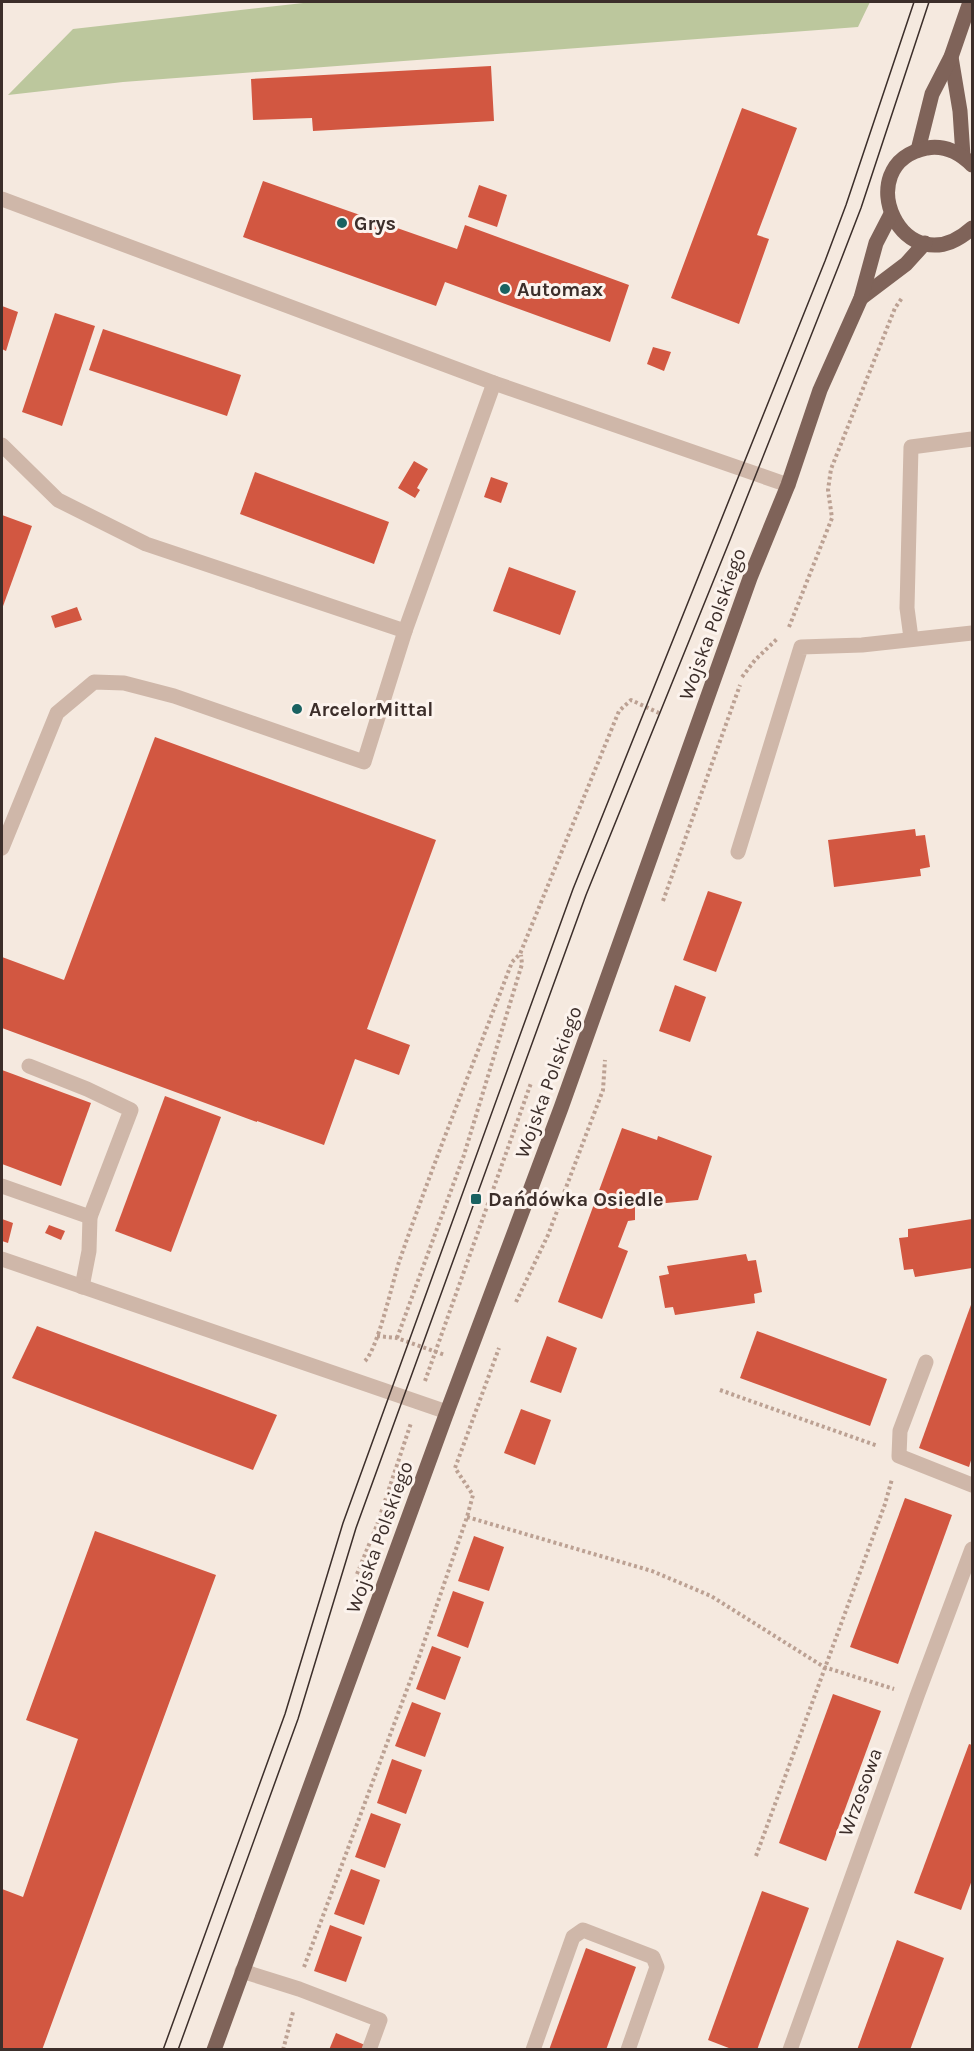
<svg xmlns="http://www.w3.org/2000/svg" width="974" height="2051" font-family="Karla,sans-serif">
<style>
.green{fill:#bcc79d}
.building{fill:#d25741}
.lines{fill:none;stroke-linecap:round;stroke-linejoin:round}
.path{stroke:#bca193;stroke-width:4;stroke-dasharray:3 3;stroke-linecap:butt}
.minor{stroke:#cfb7a9;stroke-width:15}
.major{stroke:#7f6359;stroke-width:15}
.tram{stroke:#3c2e2a;stroke-width:1.5}
.poi-dot{fill:#1a6261;stroke:#fcf3ed;stroke-width:2}
.labels{text-anchor:middle;stroke-width:6;stroke-linejoin:round;paint-order:stroke}
.poi-label{font-size:20px;font-weight:bold;fill:#3c2e2a;stroke:#fcf3ed;text-anchor:start}
.street-label{font-size:20px;fill:#3c2e2a;stroke:#fcf3ed}
</style>
<rect width="100%" height="100%" fill="#f5e9df"/>
<path class="green" d="M 312,2 L 870,2 L 858,27 L 123,82 L 8,95 L 73,29 Z"/>
<g class="building">
<path d="M 491,66 L 494,121 L 313,131 L 312,118 L 253,120 L 251,79 Z"/>
<path d="M 742,108 L 797,128 L 757,235 L 769,239 L 739,324 L 671,298 Z"/>
<path d="M 263,181 L 457,249 L 465,225 L 629,285 L 610,342 L 445,282 L 436,306 L 243,237 Z"/>
<path d="M 479,185 L 507,195 L 497,227 L 468,217 Z"/>
<path d="M 2,306 L 18,312 L 6,351 L 2,349 Z"/>
<path d="M 55,313 L 95,326 L 62,426 L 22,412 Z"/>
<path d="M 103,329 L 241,375 L 227,416 L 89,370 Z"/>
<path d="M 653,347 L 671,352 L 664,371 L 647,364 Z"/>
<path d="M 414,461 L 428,469 L 417,488 L 420,490 L 415,498 L 398,488 Z"/>
<path d="M 255,472 L 389,522 L 374,564 L 240,514 Z"/>
<path d="M 491,477 L 508,483 L 501,503 L 484,497 Z"/>
<path d="M 2,515 L 32,526 L 2,609 Z"/>
<path d="M 509,567 L 576,591 L 560,635 L 493,611 Z"/>
<path d="M 77,607 L 82,620 L 55,628 L 51,616 Z"/>
<path d="M 155,737 L 436,840 L 367,1029 L 410,1045 L 399,1075 L 355,1059 L 324,1145 L 257,1121 L 257,1122 L 2,1028 L 2,957 L 64,980 Z"/>
<path d="M 915,829 L 916,836 L 925,835 L 930,867 L 920,869 L 921,876 L 834,887 L 828,840 Z"/>
<path d="M 708,891 L 742,902 L 716,972 L 683,960 Z"/>
<path d="M 675,985 L 706,997 L 690,1042 L 659,1031 Z"/>
<path d="M 2,1070 L 91,1103 L 61,1186 L 2,1164 Z"/>
<path d="M 165,1096 L 221,1117 L 171,1252 L 115,1231 Z"/>
<path d="M 622,1128 L 657,1140 L 658,1136 L 712,1156 L 698,1200 L 635,1206 L 635,1220 L 628,1221 L 618,1247 L 628,1251 L 602,1319 L 558,1302 Z"/>
<path d="M 2,1219 L 13,1223 L 8,1243 L 2,1241 Z"/>
<path d="M 972,1219 L 972,1268 L 915,1277 L 913,1269 L 904,1270 L 899,1238 L 908,1237 L 908,1229 Z"/>
<path d="M 49,1225 L 65,1231 L 61,1240 L 45,1233 Z"/>
<path d="M 746,1254 L 748,1261 L 756,1260 L 762,1292 L 754,1294 L 755,1303 L 675,1315 L 673,1307 L 665,1308 L 659,1276 L 669,1274 L 667,1266 Z"/>
<path d="M 972,1302 L 972,1457 L 969,1467 L 919,1448 Z"/>
<path d="M 37,1326 L 277,1415 L 253,1470 L 12,1378 Z"/>
<path d="M 757,1331 L 887,1379 L 870,1426 L 740,1378 Z"/>
<path d="M 547,1336 L 577,1348 L 561,1393 L 530,1382 Z"/>
<path d="M 521,1409 L 551,1420 L 535,1465 L 504,1453 Z"/>
<path d="M 905,1498 L 952,1515 L 898,1664 L 850,1647 Z"/>
<path d="M 95,1531 L 216,1575 L 42,2050 L 2,2050 L 2,1889 L 23,1897 L 78,1739 L 26,1720 Z"/>
<path d="M 474,1536 L 504,1547 L 489,1591 L 458,1581 Z"/>
<path d="M 453,1591 L 484,1602 L 468,1648 L 437,1636 Z"/>
<path d="M 432,1646 L 461,1657 L 445,1700 L 416,1689 Z"/>
<path d="M 833,1694 L 881,1711 L 826,1861 L 779,1843 Z"/>
<path d="M 412,1702 L 441,1713 L 425,1757 L 395,1746 Z"/>
<path d="M 969,1744 L 972,1745 L 972,1880 L 961,1910 L 914,1893 Z"/>
<path d="M 392,1759 L 422,1770 L 406,1814 L 377,1803 Z"/>
<path d="M 371,1813 L 401,1824 L 385,1868 L 355,1857 Z"/>
<path d="M 351,1869 L 380,1880 L 364,1925 L 334,1914 Z"/>
<path d="M 762,1891 L 809,1908 L 757,2050 L 734,2050 L 708,2040 Z"/>
<path d="M 330,1925 L 362,1937 L 346,1982 L 314,1971 Z"/>
<path d="M 897,1940 L 944,1958 L 910,2050 L 857,2050 Z"/>
<path d="M 586,1948 L 636,1967 L 606,2050 L 549,2050 Z"/>
<path d="M 336,2033 L 365,2045 L 363,2050 L 329,2050 Z"/>
</g>
<g class="lines">
<g class="path">
<path d="M 789,627 L 832,518 L 828,490 L 831,469 L 895,308 L 902,298"/>
<path d="M 742,677 L 755,660 L 777,639"/>
<path d="M 663,901 L 740,685"/>
<path d="M 516,1302 L 548,1235 L 603,1090 L 605,1060"/>
<path d="M 377,1336 L 397,1338 L 445,1355"/>
<path d="M 397,1338 L 464,1155 L 522,964 L 521,955"/>
<path d="M 365,1361 C 378,1348 392,1284 399,1262 C 434,1161 474,1062 512,962 L 520,954 L 619,711 L 631,700 L 659,713"/>
<path d="M 425,1381 L 531,1083"/>
<path d="M 720,1390 L 878,1446"/>
<path d="M 467,1517 L 652,1571 L 711,1596 L 824,1667 L 894,1689"/>
<path d="M 357,1574 L 377,1525 L 411,1423"/>
<path d="M 756,1856 L 885,1504 L 892,1479"/>
<path d="M 304,1967 L 419,1657 L 467,1517 L 473,1495 L 455,1468 L 499,1348"/>
<path d="M 283,2050 L 293,2012"/>
</g>
<g class="minor">
<path d="M 2,199 L 494,383 L 788,485"/>
<path d="M 2,445 L 58,500 L 146,544 L 405,631"/>
<path d="M 911,638 L 907,608 L 911,447 L 972,439"/>
<path d="M 2,848 L 57,713 L 94,682 L 124,683 L 174,696 L 364,762 L 405,631 L 494,383"/>
<path d="M 738,852 L 801,647 L 862,645 L 972,633"/>
<path d="M 29,1066 L 87,1089 L 131,1110 L 90,1217 L 89,1251 L 82,1287"/>
<path d="M 2,1186 L 90,1217"/>
<path d="M 2,1259 L 447,1412"/>
<path d="M 926,1362 L 900,1431 L 899,1456 L 972,1485"/>
<path d="M 242,1971 L 299,1989 L 380,2020 L 369,2050"/>
<path d="M 533,2050 L 573,1937 L 583,1930 L 653,1957 L 657,1967 L 628,2050"/>
<path d="M 790,2050 L 917,1696 L 972,1549"/>
</g>
<g class="major">
<path d="M 951,57 L 960,111 L 963,156"/>
<path d="M 918,150 L 932,94 L 951,57 L 970,2"/>
<path d="M 972,165 C 960,153 945,145 927,148 C 847,164 903,290 972,228"/>
<path d="M 861,298 L 906,264 L 925,243"/>
<path d="M 214,2050 L 447,1412 L 561,1108 L 750,578 L 788,485 L 820,390 L 861,298 L 876,243 L 891,214"/>
</g>
<g class="tram">
<path d="M 163,2050 L 285,1714 L 343,1523 L 573,889 L 825,261 L 846,205 L 914,2"/>
<path d="M 178,2050 L 298,1719 L 356,1528 L 586,895 L 730,540 L 839,265 L 861,208 L 929,2"/>
</g>
</g>
<g class="poi-dot">
<circle cx="342" cy="223" r="6"/>
<circle cx="505" cy="289" r="6"/>
<circle cx="297" cy="709" r="6"/>
<rect x="470" y="1193" width="12" height="12" rx="3"/>
</g>
<g class="labels">
<g class="poi-label">
<text x="354" y="230">Grys</text>
<text x="517" y="296">Automax</text>
<text x="309" y="716">ArcelorMittal</text>
<text x="488" y="1206">Dańdówka Osiedle</text>
</g>
<g class="street-label">
<text transform="translate(712 624) rotate(-70)" y="7">Wojska Polskiego</text>
<text transform="translate(548 1082) rotate(-70)" y="7">Wojska Polskiego</text>
<text transform="translate(379 1537) rotate(-70)" y="7">Wojska Polskiego</text>
<text transform="translate(860 1792) rotate(-70)" y="7">Wrzosowa</text>
</g>
</g>
<rect width="974" height="2051" fill="none" stroke="#3c2e2a" stroke-width="6"/>
</svg>
